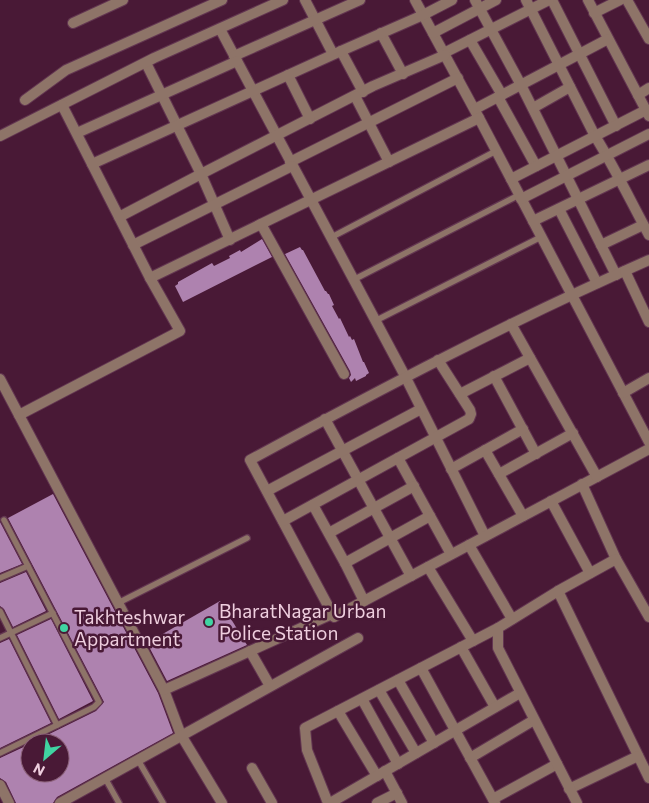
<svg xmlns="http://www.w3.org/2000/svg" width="649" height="803" font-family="Commissioner,sans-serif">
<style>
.building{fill:#ae82af}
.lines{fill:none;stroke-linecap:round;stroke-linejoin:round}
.lane-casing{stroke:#633651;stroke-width:8}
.street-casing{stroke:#633651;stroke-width:12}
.lane{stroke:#8e7468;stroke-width:5.5}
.street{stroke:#8e7468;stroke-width:10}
.poi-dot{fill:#40d4a2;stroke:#491936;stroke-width:2}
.labels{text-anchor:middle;stroke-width:5;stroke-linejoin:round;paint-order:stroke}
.poi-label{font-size:19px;fill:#eecede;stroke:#491936;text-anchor:start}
</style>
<rect width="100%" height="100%" fill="#491936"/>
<g class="building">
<path d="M 262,239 L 272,257 L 183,302 L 175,286 L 178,284 L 178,282 L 212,263 L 214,266 L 230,258 L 229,256 L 240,250 L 241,252 Z"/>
<path d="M 300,247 L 302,250 L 303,250 L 325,291 L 326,291 L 328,294 L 329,294 L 334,305 L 332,306 L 339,319 L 340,318 L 349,337 L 350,336 L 352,340 L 354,339 L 363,362 L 364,362 L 369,373 L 366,375 L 366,376 L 356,381 L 355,378 L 351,382 L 349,378 L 351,375 L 350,371 L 285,254 Z"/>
<path d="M 53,494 L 158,693 L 173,733 L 57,797 L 53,803 L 16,803 L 6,782 L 0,778 L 0,758 L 30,744 L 30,773 L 60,773 L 60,743 L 31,743 L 96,711 L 104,702 L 8,518 Z"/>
<path d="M 0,522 L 22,564 L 0,573 Z"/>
<path d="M 26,572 L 46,611 L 13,627 L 4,609 L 0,606 L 0,583 Z"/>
<path d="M 220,601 L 247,645 L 167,681 L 147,643 Z"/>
<path d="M 51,619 L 93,701 L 59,719 L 17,635 Z"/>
<path d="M 9,639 L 51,723 L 0,748 L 0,643 Z"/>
</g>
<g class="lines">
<g class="lane-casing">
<g id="lane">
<path d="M 330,238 L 496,151"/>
<path d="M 353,280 L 519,195"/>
<path d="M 375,321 L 541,237"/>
<path d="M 0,578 L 28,566"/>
<path d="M 118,603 L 247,538"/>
<path d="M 0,611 L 57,725"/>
<path d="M 0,638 L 53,613"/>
<path d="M 0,753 L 94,707 L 99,702 L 4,520"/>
<path d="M 138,760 L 163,803"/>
<path d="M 105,778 L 119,803"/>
</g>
</g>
<g class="street-casing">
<g id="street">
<path d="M 305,0 L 333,54"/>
<path d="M 415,0 L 479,118 L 649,442"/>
<path d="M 475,0 L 521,85 L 616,275"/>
<path d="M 526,0 L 595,136 C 615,168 631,202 649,235"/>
<path d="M 552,0 L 616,126"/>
<path d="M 588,0 L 649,116"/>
<path d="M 627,0 L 649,39"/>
<path d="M 594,13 L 620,0"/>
<path d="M 73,23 L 123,0"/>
<path d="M 220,29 L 405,376 L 485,536"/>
<path d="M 381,33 L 403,74"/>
<path d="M 433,33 L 496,0"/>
<path d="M 470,40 L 502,95"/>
<path d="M 341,51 L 363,92"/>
<path d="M 444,53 L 549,0"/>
<path d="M 234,56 L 360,0"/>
<path d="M 146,63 L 201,174 L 373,86 L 445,55"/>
<path d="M 288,75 L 310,119"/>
<path d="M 638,95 L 649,88"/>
<path d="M 355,96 L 389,162"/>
<path d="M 498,97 L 536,166"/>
<path d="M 25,100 L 66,70 L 222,0"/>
<path d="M 533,108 L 570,87"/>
<path d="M 475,109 L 608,39"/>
<path d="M 77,133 L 237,61"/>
<path d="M 0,136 L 154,58 L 283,0"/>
<path d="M 290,162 L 458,78"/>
<path d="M 92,164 L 341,51 L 423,15 L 452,0"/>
<path d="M 511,179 L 646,110"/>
<path d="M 521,199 L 649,134"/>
<path d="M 559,209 L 597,283"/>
<path d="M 119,217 L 201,174 L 230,240"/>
<path d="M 533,221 L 649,165"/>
<path d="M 261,224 L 344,374"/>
<path d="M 133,245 L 292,166"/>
<path d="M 601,245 L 643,225"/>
<path d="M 649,260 C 512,320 381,389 250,460 L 334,617 L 649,449"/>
<path d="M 625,271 L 649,322"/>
<path d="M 150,278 L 479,118"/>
<path d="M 511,324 L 597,477"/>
<path d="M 494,376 L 536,454"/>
<path d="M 0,379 L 164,690 L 181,735 L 222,803"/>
<path d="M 623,393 L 649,378"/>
<path d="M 460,394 L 530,358"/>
<path d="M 19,415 L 180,331 L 150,278 L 62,105"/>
<path d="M 325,419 L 411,576"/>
<path d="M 485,450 L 523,516"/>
<path d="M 398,458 L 451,554"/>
<path d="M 451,469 L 523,429"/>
<path d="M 499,474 L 573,433"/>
<path d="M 582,484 L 616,559"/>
<path d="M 267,491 L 421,409"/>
<path d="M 551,501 L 590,573"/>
<path d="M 313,505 L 345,563 L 430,516"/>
<path d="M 283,521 L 469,419 L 471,414 L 470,410 L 438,360"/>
<path d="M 329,533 L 414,486"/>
<path d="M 469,545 L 512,619"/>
<path d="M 345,563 L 364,601"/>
<path d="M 428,567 L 473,641"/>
<path d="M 558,591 L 649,778"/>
<path d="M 461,647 L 495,707"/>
<path d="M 250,651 L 270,686"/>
<path d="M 421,668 L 495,803"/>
<path d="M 398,680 L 434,743"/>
<path d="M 164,690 L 332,614"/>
<path d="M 379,690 L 416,753"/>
<path d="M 362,699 L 398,764"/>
<path d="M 338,711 L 377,776"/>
<path d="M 470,758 L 534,720"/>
<path d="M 252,768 L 272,803"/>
<path d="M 385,771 L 402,803"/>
<path d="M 0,785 L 9,803"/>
<path d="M 569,789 L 638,756"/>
<path d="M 493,799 L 557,764"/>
<path d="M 60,803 L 358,638"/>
<path d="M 328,803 L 307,750 L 305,728 L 498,628"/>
<path d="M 330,803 L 520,693"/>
<path d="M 377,803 L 397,793"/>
<path d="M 577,803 L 498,648 L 498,628 L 558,591 L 616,559 L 649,617"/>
</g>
</g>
<use href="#lane" class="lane"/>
<use href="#street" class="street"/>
</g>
<g class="poi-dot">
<circle cx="209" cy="622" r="5"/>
<circle cx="64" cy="628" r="5"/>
</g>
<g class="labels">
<g class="poi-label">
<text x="219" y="618">BharatNagar Urban<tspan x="219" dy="22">Police Station</tspan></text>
<text x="74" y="624">Takhteshwar<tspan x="74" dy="22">Appartment</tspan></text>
</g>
</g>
<g transform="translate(45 758) rotate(208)"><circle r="24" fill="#491936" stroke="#8b6179"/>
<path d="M0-4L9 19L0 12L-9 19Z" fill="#40d4a2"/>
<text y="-8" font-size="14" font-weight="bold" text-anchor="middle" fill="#eecede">N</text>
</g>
</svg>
